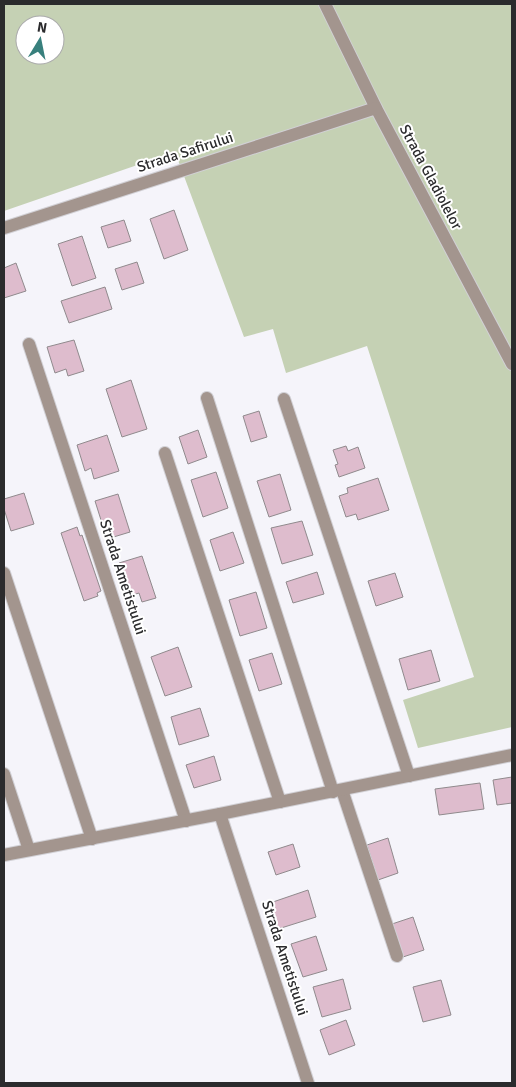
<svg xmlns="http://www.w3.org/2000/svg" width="516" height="1087" font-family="Signika,sans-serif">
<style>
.green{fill:#c5d1b4;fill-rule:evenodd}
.building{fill:#debccd;stroke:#908a8d}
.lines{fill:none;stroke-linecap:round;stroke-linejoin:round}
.minor-casing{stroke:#d1d0d5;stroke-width:14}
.minor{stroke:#a3958e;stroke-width:12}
.labels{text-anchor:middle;stroke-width:4;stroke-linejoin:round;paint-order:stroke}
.street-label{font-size:15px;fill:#2b2b2d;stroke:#fff}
</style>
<rect width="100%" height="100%" fill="#f5f4fa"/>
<path class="green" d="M 4,4 L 512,4 L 512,727 L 418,748 L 403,700 L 474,677 L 367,346 L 286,373 L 273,329 L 244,337 L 175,152 L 4,211 ZM 25,25 L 55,25 L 55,55 L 25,55 Z"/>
<g class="building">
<path d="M 174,210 L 188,250 L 164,259 L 150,219 Z"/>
<path d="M 124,220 L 131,241 L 108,248 L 101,227 Z"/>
<path d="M 82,236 L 96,278 L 72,286 L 58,244 Z"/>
<path d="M 137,262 L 144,283 L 122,290 L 115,269 Z"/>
<path d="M 16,263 L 26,291 L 4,298 L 4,268 Z"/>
<path d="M 105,287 L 112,309 L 69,323 L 61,301 Z"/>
<path d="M 74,340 L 84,371 L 68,376 L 66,369 L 55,373 L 47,347 Z"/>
<path d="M 131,380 L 147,429 L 122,437 L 106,389 Z"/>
<path d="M 259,411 L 267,437 L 251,442 L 243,416 Z"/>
<path d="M 198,430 L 207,457 L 188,464 L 179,437 Z"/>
<path d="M 107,435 L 119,471 L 94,479 L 91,468 L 85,471 L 77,445 Z"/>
<path d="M 346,446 L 348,451 L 358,447 L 365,468 L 339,477 L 335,465 L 338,464 L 333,450 Z"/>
<path d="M 216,472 L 228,508 L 203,517 L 191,480 Z"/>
<path d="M 280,474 L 291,510 L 269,517 L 257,481 Z"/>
<path d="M 378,478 L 389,510 L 358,520 L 356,514 L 346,517 L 339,496 L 348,493 L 347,488 Z"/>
<path d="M 24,493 L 34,524 L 11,531 L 4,509 L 4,499 Z"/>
<path d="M 118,494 L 130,532 L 107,539 L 95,501 Z"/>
<path d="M 302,521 L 313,555 L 282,564 L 271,528 Z"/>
<path d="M 77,527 L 80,536 L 82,535 L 101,591 L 97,593 L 98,596 L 84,601 L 61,533 Z"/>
<path d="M 233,532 L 244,563 L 220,571 L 210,540 Z"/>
<path d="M 142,556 L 156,598 L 142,602 L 139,593 L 129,596 L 119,563 Z"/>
<path d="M 317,572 L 324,594 L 293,603 L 286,582 Z"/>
<path d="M 395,573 L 403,597 L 376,606 L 368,581 Z"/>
<path d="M 256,592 L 267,628 L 240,636 L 229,600 Z"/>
<path d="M 178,647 L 192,687 L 165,696 L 151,657 Z"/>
<path d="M 431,650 L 440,681 L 408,690 L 399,659 Z"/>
<path d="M 272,653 L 282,684 L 259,691 L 249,660 Z"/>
<path d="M 200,708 L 209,736 L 179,745 L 171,717 Z"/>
<path d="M 214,756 L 221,780 L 194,788 L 186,765 Z"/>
<path d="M 512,777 L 512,803 L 497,805 L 493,780 Z"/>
<path d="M 480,783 L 484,809 L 439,815 L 435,789 Z"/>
<path d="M 388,838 L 398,873 L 378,880 L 367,845 Z"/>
<path d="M 293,844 L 300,867 L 276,875 L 268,852 Z"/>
<path d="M 308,890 L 316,917 L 278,929 L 270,903 Z"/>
<path d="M 413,917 L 424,950 L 403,957 L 392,924 Z"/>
<path d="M 316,936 L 327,970 L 303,977 L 291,944 Z"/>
<path d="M 343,979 L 351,1009 L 322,1017 L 313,987 Z"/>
<path d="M 441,980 L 451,1015 L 423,1022 L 413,987 Z"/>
<path d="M 346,1020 L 355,1045 L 329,1055 L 320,1030 Z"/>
</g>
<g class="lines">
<g class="minor-casing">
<g id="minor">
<path d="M 325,4 L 376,108 L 512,364"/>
<path d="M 4,228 L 376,108"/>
<path d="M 29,344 L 186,821"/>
<path d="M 207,398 L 333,792"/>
<path d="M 284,399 L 409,776"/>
<path d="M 165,453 L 280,802"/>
<path d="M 4,573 L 92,839"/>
<path d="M 4,774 L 29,850"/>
<path d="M 342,790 L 397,956"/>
<path d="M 220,814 L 308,1083"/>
<path d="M 4,855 L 220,814 L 512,755"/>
</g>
</g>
<use href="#minor" class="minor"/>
</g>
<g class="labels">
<g class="street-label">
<text transform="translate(185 152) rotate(-18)" y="5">Strada Safirului</text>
<text transform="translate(431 177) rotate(62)" y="5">Strada Gladiolelor</text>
<text transform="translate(123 577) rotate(72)" y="5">Strada Ametistului</text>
<text transform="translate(285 958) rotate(72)" y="5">Strada Ametistului</text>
</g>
</g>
<rect width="516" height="1087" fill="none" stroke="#2b2b2d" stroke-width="10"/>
<g transform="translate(40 40) rotate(10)"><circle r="24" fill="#ffffff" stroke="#aaaaab"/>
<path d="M0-4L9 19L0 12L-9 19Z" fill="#38807d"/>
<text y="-8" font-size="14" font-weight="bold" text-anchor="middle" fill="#2b2b2d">N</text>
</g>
</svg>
